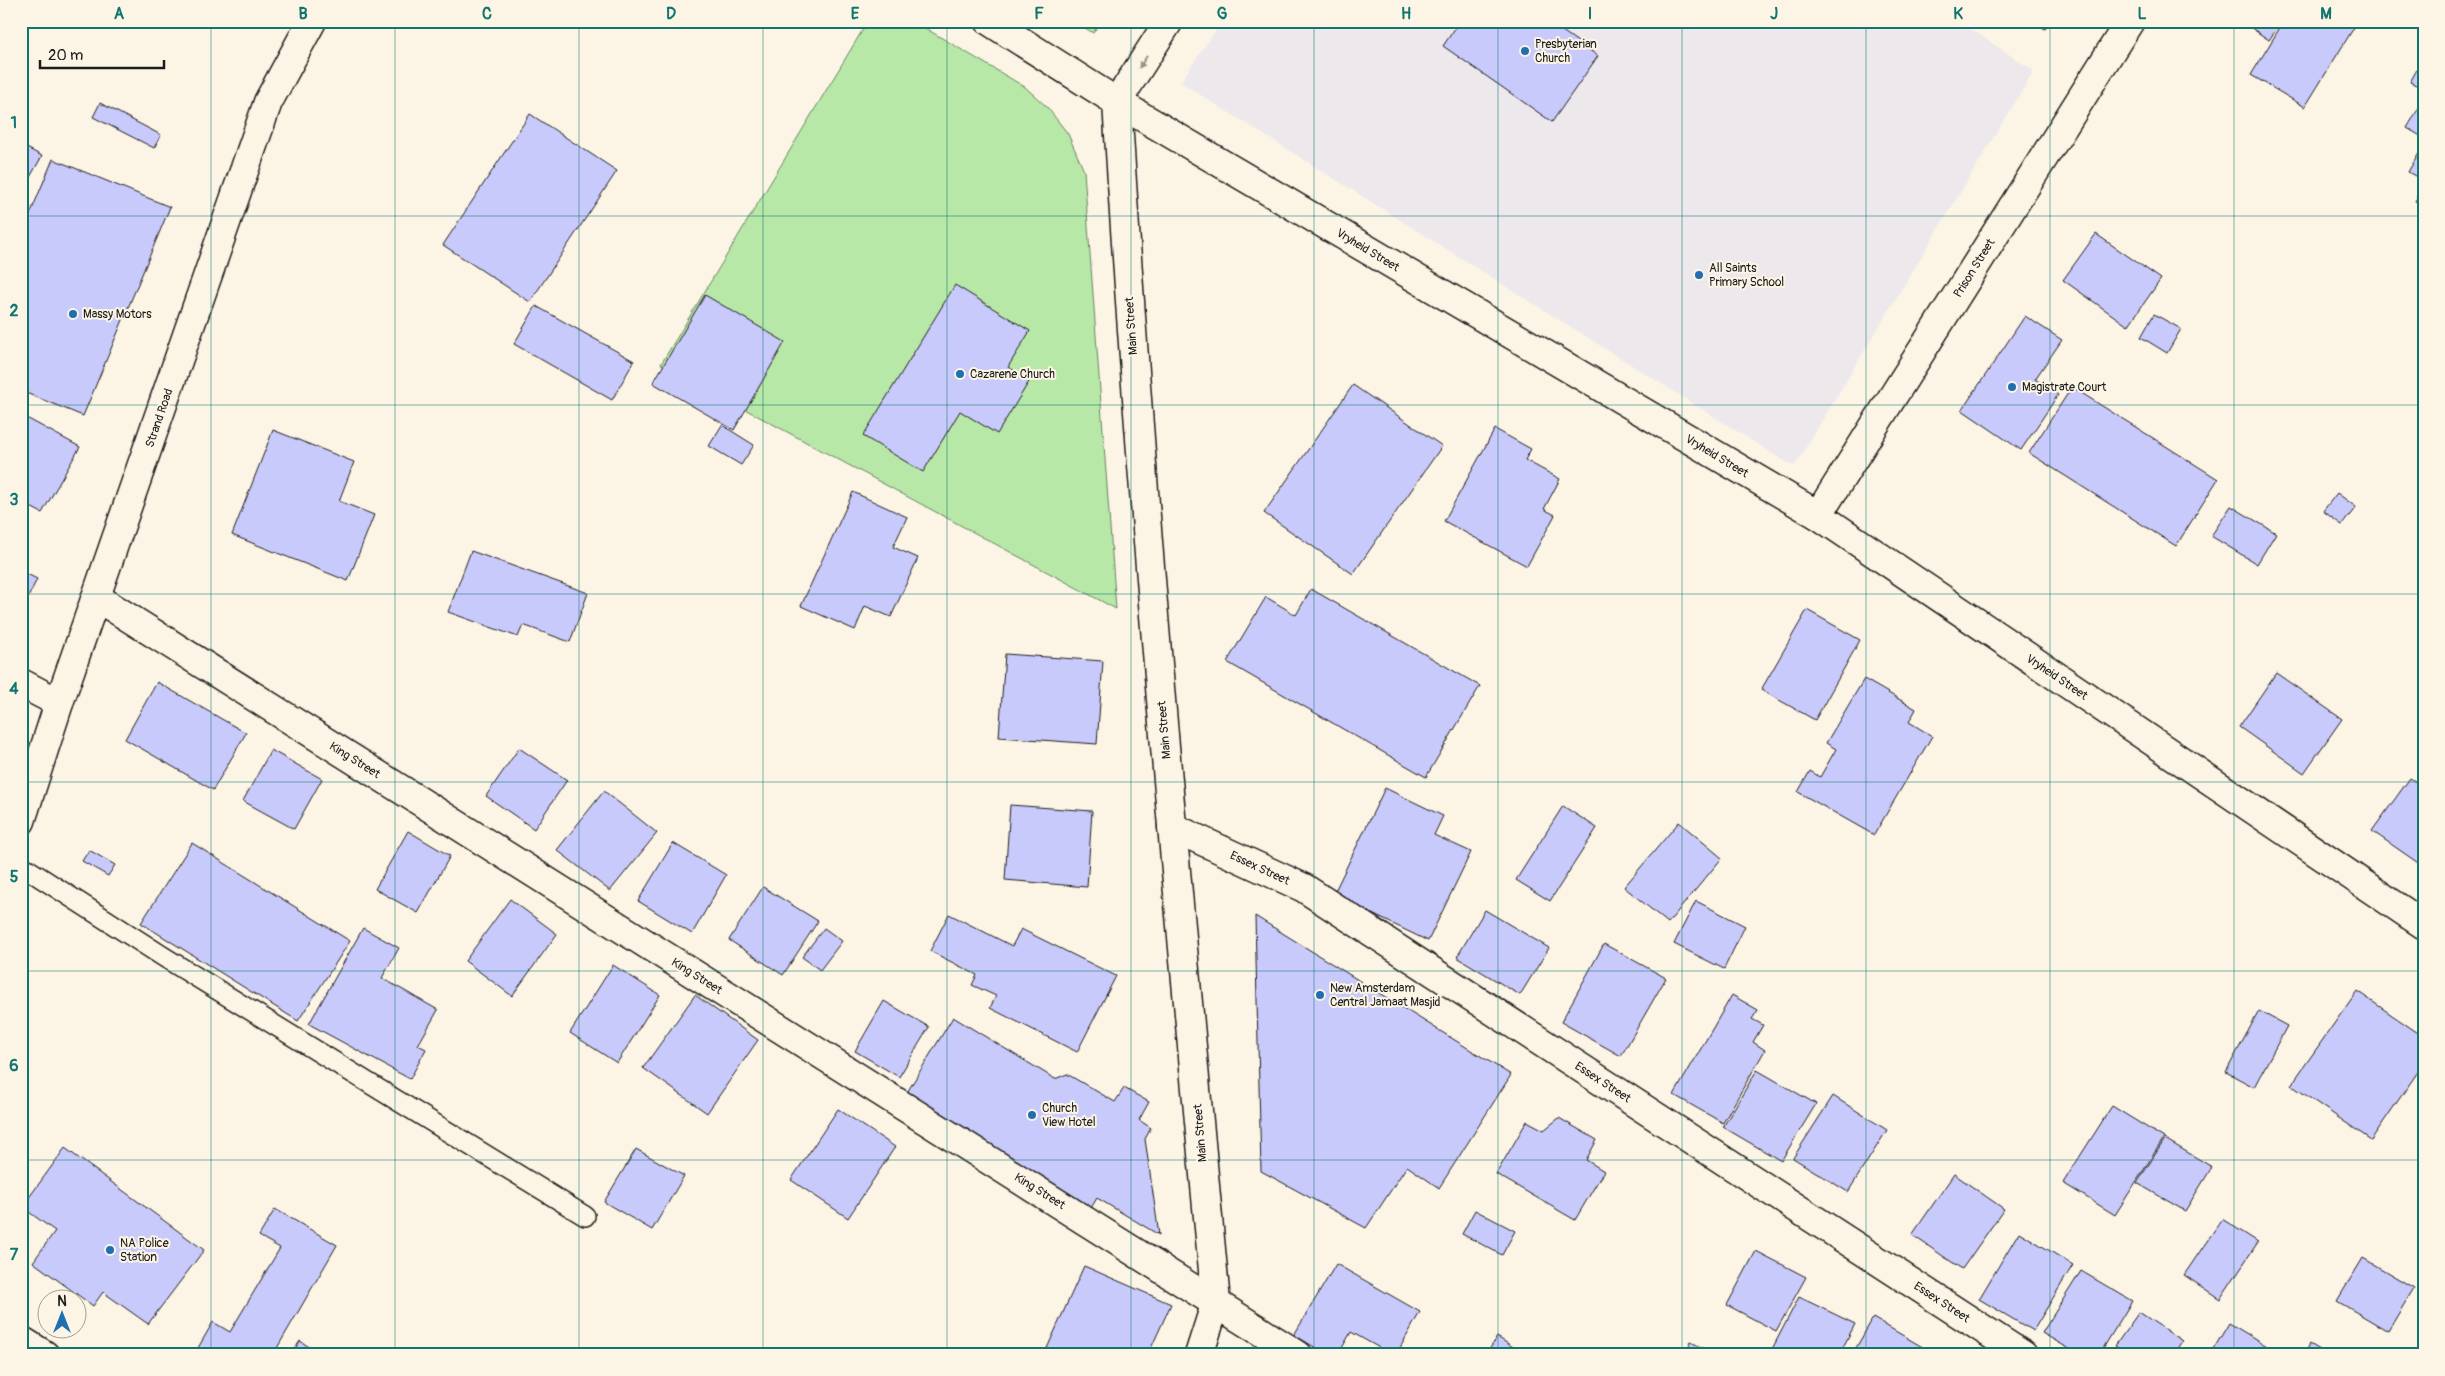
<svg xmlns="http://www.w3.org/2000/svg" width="2445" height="1376" font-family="Pangolin,sans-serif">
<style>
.built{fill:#ede8ec}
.green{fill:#b7e8a8;stroke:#6a8262}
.building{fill:#c9cafc;stroke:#1c1c1c}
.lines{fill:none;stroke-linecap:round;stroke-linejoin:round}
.service-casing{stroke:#1c1c1c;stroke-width:22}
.minor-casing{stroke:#1c1c1c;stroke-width:31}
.tertiary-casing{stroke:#1c1c1c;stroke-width:31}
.secondary-casing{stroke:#1c1c1c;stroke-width:31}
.service{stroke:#fcf5e5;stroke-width:19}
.minor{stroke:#fcf5e5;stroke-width:28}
.tertiary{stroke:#fcf5e5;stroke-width:28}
.secondary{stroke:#fcf5e5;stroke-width:28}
.oneway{fill:#97938b}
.grid{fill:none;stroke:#0f766e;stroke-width:1;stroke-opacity:0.55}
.poi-dot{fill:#1f6fb2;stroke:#fcf5e5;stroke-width:2}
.labels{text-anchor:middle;stroke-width:4;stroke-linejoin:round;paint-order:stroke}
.poi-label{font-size:12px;fill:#1c1c1c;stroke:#fcf5e5;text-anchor:start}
.street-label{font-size:12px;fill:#1c1c1c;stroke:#fcf5e5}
.neatline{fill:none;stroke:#0f766e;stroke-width:2}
.grid-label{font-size:16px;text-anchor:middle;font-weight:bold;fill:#0f766e}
</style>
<rect width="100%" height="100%" fill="#fcf5e5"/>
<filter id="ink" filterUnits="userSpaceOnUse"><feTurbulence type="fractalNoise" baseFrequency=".02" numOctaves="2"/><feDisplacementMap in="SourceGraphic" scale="10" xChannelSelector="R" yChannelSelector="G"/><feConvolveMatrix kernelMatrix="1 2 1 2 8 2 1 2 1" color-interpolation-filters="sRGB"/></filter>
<g filter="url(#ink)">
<path class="built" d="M 1222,21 L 1959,21 L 2034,71 L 1794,467 L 1180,82 Z"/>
<g class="green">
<path d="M 868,21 L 913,21 L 1025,87 L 1047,107 L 1068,134 L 1084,171 L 1116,609 L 661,364 Z"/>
<path d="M 1074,21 L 1101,21 L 1093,33 Z"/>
</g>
<g class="building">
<path d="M 1460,21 L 1548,21 L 1598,56 L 1552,122 L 1443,46 Z"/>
<path d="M 2033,21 L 2050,21 L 2045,29 Z"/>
<path d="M 2241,21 L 2282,21 L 2269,40 Z"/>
<path d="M 2284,21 L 2358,21 L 2305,107 L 2251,75 Z"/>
<path d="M 2424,57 L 2424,89 L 2410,82 Z"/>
<path d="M 2424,99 L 2424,138 L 2407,128 Z"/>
<path d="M 100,103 L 161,135 L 154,148 L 93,117 Z"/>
<path d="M 530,114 L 617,171 L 530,302 L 443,245 Z"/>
<path d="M 21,145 L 42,156 L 21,193 Z"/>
<path d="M 2424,145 L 2424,181 L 2408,172 Z"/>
<path d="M 53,159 L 170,207 L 83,416 L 21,391 L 21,236 Z"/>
<path d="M 2424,186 L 2424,205 L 2415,201 Z"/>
<path d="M 2096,234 L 2161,279 L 2128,326 L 2063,280 Z"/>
<path d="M 955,285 L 1030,331 L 1008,367 L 1030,380 L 997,434 L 960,411 L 923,472 L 863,436 Z"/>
<path d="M 705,295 L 785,342 L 734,430 L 653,383 Z"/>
<path d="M 536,306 L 634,361 L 612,400 L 514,344 Z"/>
<path d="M 2154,314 L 2181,329 L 2167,353 L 2141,337 Z"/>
<path d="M 2025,316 L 2062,340 L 2035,379 L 2058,395 L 2021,450 L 1962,410 Z"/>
<path d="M 1353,385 L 1442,446 L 1353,574 L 1264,513 Z"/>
<path d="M 2072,387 L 2218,479 L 2176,546 L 2029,453 Z"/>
<path d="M 21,415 L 80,447 L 42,513 L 21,502 Z"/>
<path d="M 722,425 L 754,445 L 741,465 L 709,446 Z"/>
<path d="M 1495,429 L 1531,449 L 1525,460 L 1560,479 L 1544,509 L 1555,515 L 1527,566 L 1444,521 Z"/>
<path d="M 273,430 L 354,462 L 339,501 L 374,515 L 348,581 L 232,535 Z"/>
<path d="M 853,492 L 907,517 L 893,547 L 918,558 L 891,617 L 865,606 L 855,630 L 801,606 Z"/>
<path d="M 2337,493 L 2356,507 L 2342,525 L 2323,511 Z"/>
<path d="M 2231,506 L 2276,533 L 2257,564 L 2211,536 Z"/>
<path d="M 471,551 L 588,593 L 570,642 L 523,625 L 518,637 L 448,612 Z"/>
<path d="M 21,571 L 37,579 L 21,612 Z"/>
<path d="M 1311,589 L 1480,686 L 1426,777 L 1227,662 L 1266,597 L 1296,615 Z"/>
<path d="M 1807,610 L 1860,640 L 1815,720 L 1761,690 Z"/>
<path d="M 1005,654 L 1103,661 L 1097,744 L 999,737 Z"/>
<path d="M 2276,673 L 2342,719 L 2304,773 L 2239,727 Z"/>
<path d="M 1864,679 L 1916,709 L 1909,722 L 1932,736 L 1874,835 L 1798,792 L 1810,771 L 1820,777 L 1836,749 L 1826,743 Z"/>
<path d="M 157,682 L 246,733 L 213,790 L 125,739 Z"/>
<path d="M 519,748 L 567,780 L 534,829 L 486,796 Z"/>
<path d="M 271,750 L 322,779 L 294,829 L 243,801 Z"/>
<path d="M 2410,778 L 2424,787 L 2424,867 L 2372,831 Z"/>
<path d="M 1385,788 L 1443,816 L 1434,835 L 1471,852 L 1428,941 L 1333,895 Z"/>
<path d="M 604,791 L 657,833 L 610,891 L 557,850 Z"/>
<path d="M 1010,805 L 1092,811 L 1087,887 L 1005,880 Z"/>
<path d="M 1563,806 L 1597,828 L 1550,901 L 1516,880 Z"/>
<path d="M 1679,822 L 1722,858 L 1668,923 L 1624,887 Z"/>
<path d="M 408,831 L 450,856 L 418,913 L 375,889 Z"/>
<path d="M 192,843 L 350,941 L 298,1021 L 141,923 Z"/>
<path d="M 673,843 L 726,875 L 692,934 L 638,901 Z"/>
<path d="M 89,850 L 115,865 L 108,876 L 82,861 Z"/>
<path d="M 763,887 L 818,921 L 783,975 L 729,940 Z"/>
<path d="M 510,899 L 557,934 L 512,996 L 465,961 Z"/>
<path d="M 1696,901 L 1745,926 L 1724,969 L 1674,944 Z"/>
<path d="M 1485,910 L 1549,948 L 1520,995 L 1457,957 Z"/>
<path d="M 949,914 L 1012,946 L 1021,929 L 1116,976 L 1077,1052 L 990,1008 L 996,996 L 972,985 L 977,975 L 930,951 Z"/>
<path d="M 1255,916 L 1511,1075 L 1439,1188 L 1407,1166 L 1366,1228 L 1261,1171 Z"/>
<path d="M 363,928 L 399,948 L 382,978 L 438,1010 L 418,1045 L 426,1049 L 410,1079 L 309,1024 Z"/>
<path d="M 824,928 L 842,941 L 820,970 L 802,957 Z"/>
<path d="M 1604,944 L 1666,978 L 1621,1056 L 1561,1022 Z"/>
<path d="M 613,965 L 660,995 L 617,1063 L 570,1033 Z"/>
<path d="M 2357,991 L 2424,1037 L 2424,1063 L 2371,1140 L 2291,1085 Z"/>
<path d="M 695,995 L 758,1040 L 707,1113 L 643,1068 Z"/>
<path d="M 1732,995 L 1758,1010 L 1752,1019 L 1763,1025 L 1753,1042 L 1765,1050 L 1723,1123 L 1674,1095 Z"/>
<path d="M 884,1001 L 929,1027 L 899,1077 L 855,1051 Z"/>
<path d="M 2259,1011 L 2287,1026 L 2254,1087 L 2226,1072 Z"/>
<path d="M 953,1017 L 1055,1079 L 1067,1074 L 1115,1102 L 1124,1088 L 1149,1102 L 1139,1120 L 1151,1128 L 1145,1139 L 1159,1235 L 1097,1198 L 1091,1208 L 906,1094 Z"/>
<path d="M 1757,1070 L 1816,1104 L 1781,1161 L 1723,1127 Z"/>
<path d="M 1833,1096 L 1887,1130 L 1848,1192 L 1793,1158 Z"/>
<path d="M 2112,1106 L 2164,1138 L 2115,1215 L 2063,1183 Z"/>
<path d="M 838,1109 L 895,1147 L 848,1218 L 791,1180 Z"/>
<path d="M 1559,1118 L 1597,1140 L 1586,1160 L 1604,1171 L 1575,1220 L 1496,1174 L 1527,1121 L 1544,1130 Z"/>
<path d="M 2165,1139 L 2212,1167 L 2185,1211 L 2137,1183 Z"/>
<path d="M 65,1148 L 204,1250 L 148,1324 L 103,1292 L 93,1306 L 33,1262 L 55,1231 L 22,1207 Z"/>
<path d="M 636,1149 L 684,1176 L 652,1230 L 604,1202 Z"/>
<path d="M 1954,1174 L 2004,1209 L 1962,1269 L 1912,1235 Z"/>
<path d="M 275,1209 L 337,1245 L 273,1355 L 194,1355 L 213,1322 L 230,1332 L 280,1248 L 259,1236 Z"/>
<path d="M 1475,1210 L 1515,1231 L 1502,1255 L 1462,1234 Z"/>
<path d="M 2222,1219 L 2258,1242 L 2220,1299 L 2184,1275 Z"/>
<path d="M 2019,1232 L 2073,1265 L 2033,1331 L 1979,1299 Z"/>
<path d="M 1756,1251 L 1806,1277 L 1776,1331 L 1727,1305 Z"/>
<path d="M 2363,1258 L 2414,1288 L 2388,1331 L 2337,1301 Z"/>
<path d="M 1336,1264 L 1420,1312 L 1396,1355 L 1392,1355 L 1351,1332 L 1338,1355 L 1328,1355 L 1294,1335 Z"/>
<path d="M 1084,1266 L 1171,1304 L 1148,1355 L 1044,1355 Z"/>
<path d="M 2081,1271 L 2132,1301 L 2099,1355 L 2080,1355 L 2042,1333 Z"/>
<path d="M 1799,1297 L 1855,1324 L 1839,1355 L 1769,1355 Z"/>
<path d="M 2139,1312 L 2182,1341 L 2173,1355 L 2128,1355 L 2115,1346 Z"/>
<path d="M 1873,1318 L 1931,1352 L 1930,1355 L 1852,1355 Z"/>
<path d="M 2229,1323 L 2282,1355 L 2210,1355 Z"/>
<path d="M 1497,1337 L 1526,1355 L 1486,1355 Z"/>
<path d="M 300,1341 L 322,1355 L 291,1355 Z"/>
<path d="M 1691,1342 L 1717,1355 L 1685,1355 Z"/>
<path d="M 2309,1344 L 2327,1355 L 2303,1355 Z"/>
</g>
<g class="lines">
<g class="service-casing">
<path id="service" d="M 21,865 L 164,957 L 585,1216"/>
</g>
<g class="minor-casing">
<g id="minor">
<path d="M 1818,515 L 2130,21"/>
<path d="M 96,597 L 1298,1355"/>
<path d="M 21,683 L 59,703"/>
<path d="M 1172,827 L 1304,888 L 2023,1355"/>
<path d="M 21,1340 L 45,1355"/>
</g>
</g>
<g class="tertiary-casing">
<g id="tertiary">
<path d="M 1117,102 L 1818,515 L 2424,925"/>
<path d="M 1117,102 C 1141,503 1178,902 1216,1302 L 1199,1355"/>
<path d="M 21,821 L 59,703 L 268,102 L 312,21"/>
</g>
</g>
<g class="secondary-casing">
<path id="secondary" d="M 989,21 L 1117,102 L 1169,21"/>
</g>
<use href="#service" class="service"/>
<use href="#minor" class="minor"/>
<use href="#tertiary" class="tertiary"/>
<use href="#secondary" class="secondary"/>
</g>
<defs><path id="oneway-solid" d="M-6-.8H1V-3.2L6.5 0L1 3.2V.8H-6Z" transform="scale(1.25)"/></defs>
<use class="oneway" href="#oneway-solid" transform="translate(1143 62) rotate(123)"/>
</g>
<path class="grid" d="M 211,21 L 211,1355M 395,21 L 395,1355M 579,21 L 579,1355M 763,21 L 763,1355M 947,21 L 947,1355M 1131,21 L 1131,1355M 1314,21 L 1314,1355M 1498,21 L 1498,1355M 1682,21 L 1682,1355M 1866,21 L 1866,1355M 2050,21 L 2050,1355M 2234,21 L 2234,1355M 21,216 L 2424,216M 21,405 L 2424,405M 21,594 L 2424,594M 21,782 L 2424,782M 21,971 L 2424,971M 21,1160 L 2424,1160"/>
<g class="poi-dot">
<circle cx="1525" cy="51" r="5"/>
<circle cx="1699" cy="275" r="5"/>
<circle cx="73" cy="314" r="5"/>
<circle cx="960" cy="374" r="5"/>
<circle cx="2012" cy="387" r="5"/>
<circle cx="1320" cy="995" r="5"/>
<circle cx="1032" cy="1115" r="5"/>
<circle cx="110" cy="1250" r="5"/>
</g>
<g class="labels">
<g class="poi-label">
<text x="1535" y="48">Presbyterian<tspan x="1535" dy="14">Church</tspan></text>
<text x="1709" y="272">All Saints<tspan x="1709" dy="14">Primary School</tspan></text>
<text x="83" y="318">Massy Motors</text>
<text x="970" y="378">Cazarene Church</text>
<text x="2022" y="391">Magistrate Court</text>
<text x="1330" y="992">New Amsterdam<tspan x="1330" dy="14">Central Jamaat Masjid</tspan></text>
<text x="1042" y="1112">Church<tspan x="1042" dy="14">View Hotel</tspan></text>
<text x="120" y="1247">NA Police<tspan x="120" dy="14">Station</tspan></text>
</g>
<g class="street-label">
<text transform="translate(1368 250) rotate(31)" y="4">Vryheid Street</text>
<text transform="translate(1974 268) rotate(-58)" y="4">Prison Street</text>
<text transform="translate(1131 326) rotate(-94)" y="4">Main Street</text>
<text transform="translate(159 418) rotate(-71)" y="4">Strand Road</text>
<text transform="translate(1717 456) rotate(31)" y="4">Vryheid Street</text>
<text transform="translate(2057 677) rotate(34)" y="4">Vryheid Street</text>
<text transform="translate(1164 730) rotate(-95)" y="4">Main Street</text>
<text transform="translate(355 760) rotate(32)" y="4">King Street</text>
<text transform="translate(1260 868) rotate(25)" y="4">Essex Street</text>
<text transform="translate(697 976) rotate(32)" y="4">King Street</text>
<text transform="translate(1603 1082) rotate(33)" y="4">Essex Street</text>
<text transform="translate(1200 1133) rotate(-95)" y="4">Main Street</text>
<text transform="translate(1040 1191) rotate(32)" y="4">King Street</text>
<text transform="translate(1942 1302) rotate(33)" y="4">Essex Street</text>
</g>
</g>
<rect width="2445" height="1376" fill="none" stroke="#fcf5e5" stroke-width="55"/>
<g transform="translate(62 1314)"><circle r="24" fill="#fcf5e5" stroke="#a29e95"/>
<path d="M0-4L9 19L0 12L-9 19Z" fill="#1f6fb2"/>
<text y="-8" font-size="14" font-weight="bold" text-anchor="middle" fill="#1c1c1c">N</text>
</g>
<path d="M40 60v8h124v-8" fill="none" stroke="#1c1c1c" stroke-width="2.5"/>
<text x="48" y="60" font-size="15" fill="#1c1c1c" stroke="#fcf5e5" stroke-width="4" paint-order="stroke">20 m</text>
<rect x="28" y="28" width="2390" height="1320" class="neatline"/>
<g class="grid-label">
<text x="119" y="19">A</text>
<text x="303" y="19">B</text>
<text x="487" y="19">C</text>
<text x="671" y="19">D</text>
<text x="855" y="19">E</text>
<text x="1039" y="19">F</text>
<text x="1222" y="19">G</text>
<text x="1406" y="19">H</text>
<text x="1590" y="19">I</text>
<text x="1774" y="19">J</text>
<text x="1958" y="19">K</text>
<text x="2142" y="19">L</text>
<text x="2326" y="19">M</text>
<text x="14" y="128">1</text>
<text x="14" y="316">2</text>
<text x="14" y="505">3</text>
<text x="14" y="694">4</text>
<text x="14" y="882">5</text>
<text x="14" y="1071">6</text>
<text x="14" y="1260">7</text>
</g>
</svg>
